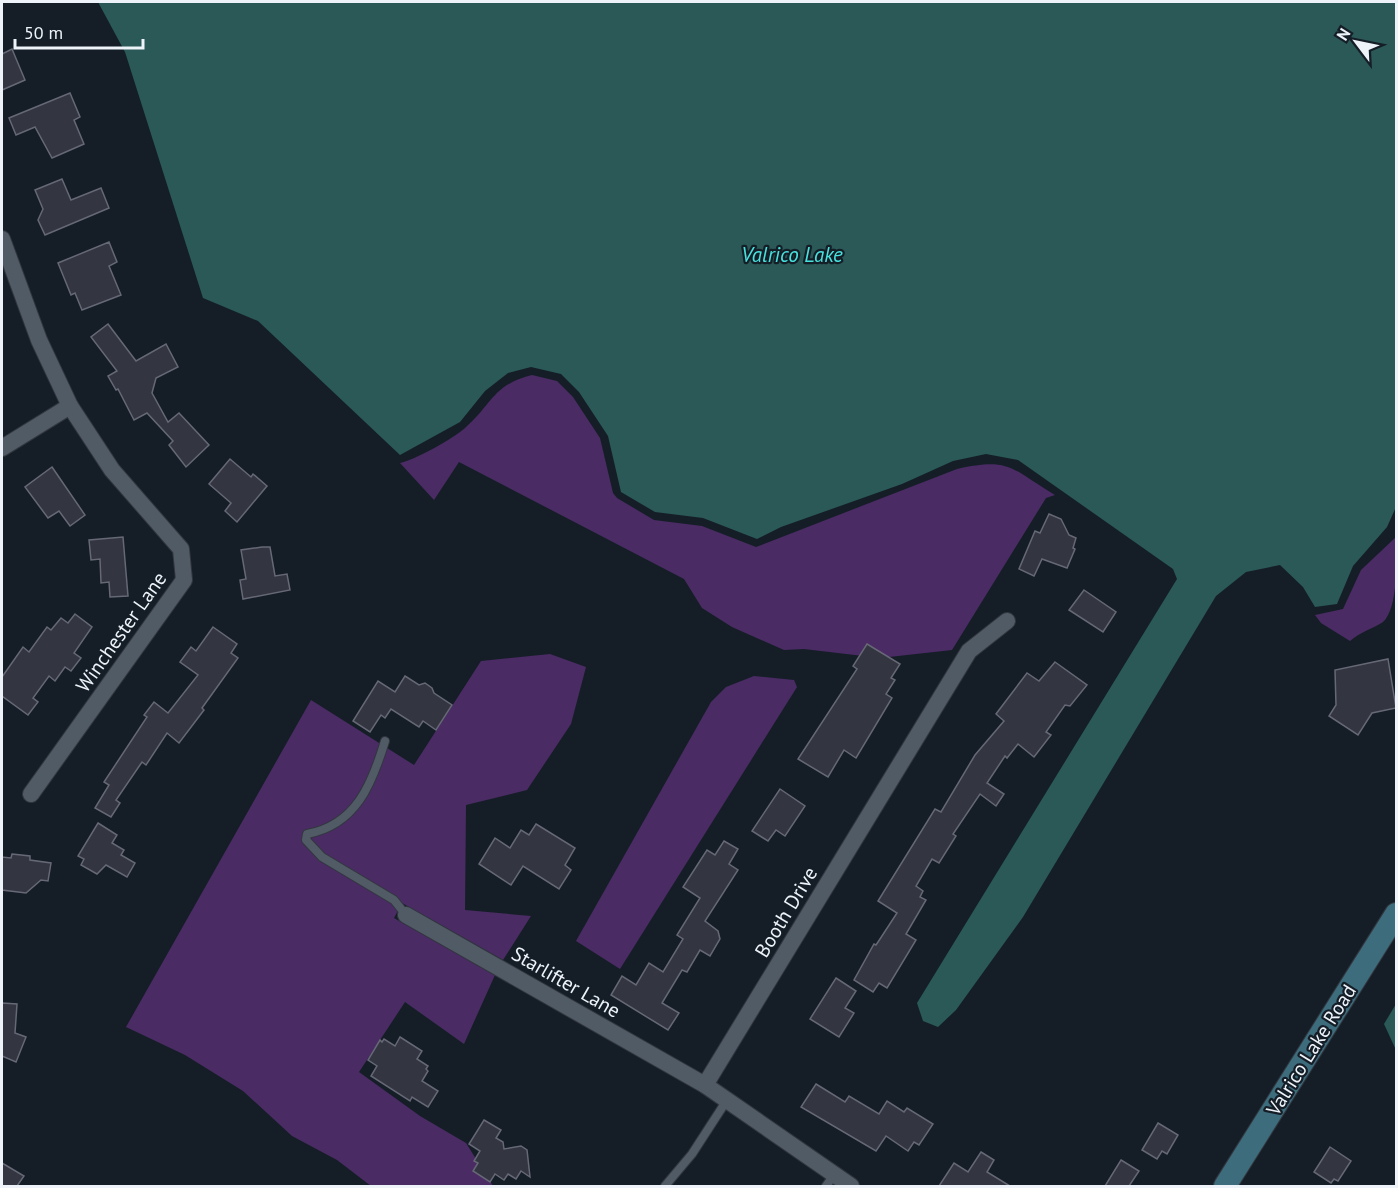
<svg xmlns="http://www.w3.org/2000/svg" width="1398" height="1188" font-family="'PT Sans',sans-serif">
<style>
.green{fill:#4a2b64}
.water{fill:#2a5957}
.building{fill:#333541;stroke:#666876;stroke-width:1.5}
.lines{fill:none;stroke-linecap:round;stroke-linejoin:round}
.lane-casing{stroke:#32373f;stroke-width:10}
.street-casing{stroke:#32373f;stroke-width:18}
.secondary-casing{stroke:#32373f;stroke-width:24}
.lane{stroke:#515b66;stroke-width:8}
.street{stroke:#515b66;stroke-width:16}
.secondary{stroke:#3d6c7d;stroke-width:22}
.labels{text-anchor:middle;stroke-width:4.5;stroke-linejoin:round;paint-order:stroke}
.street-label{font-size:20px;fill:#edf3f9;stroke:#151e27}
.water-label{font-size:21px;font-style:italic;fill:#47e2de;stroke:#151e27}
</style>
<rect width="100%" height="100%" fill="#151e27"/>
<g class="green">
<path d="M 532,375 L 557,381 L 573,397 L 600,438 L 613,493 L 617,498 L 654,520 L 702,526 L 756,547 L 957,469 C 1011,457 1011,469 1055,495 L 1046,498 L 952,650 L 880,658 L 804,649 L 784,650 L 732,627 L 702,608 L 684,579 L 459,462 L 434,500 L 400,463 C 415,460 454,438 465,428 C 492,405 492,385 532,375 Z"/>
<path d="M 1396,537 C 1397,560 1398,609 1383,622 C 1372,629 1360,632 1350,641 L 1321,623 L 1315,615 L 1343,609 L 1361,570 Z"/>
<path d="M 550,654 L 586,667 L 571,724 L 527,790 L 466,805 L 465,910 L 531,916 L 503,960 L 402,903 L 394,918 L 495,975 L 464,1044 L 405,1002 L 359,1072 L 420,1116 L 466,1143 L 493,1186 L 371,1186 L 337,1160 L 292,1136 L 243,1091 L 185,1055 L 126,1027 L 311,700 L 414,765 L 481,661 Z"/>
<path d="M 754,676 L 794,680 L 797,687 L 620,969 L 576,941 L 711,702 L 726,687 Z"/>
</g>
<g class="water">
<path d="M 98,2 L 1396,2 L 1396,507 L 1387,527 L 1353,566 L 1337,604 L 1315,607 L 1303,587 L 1280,565 L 1246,572 L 1216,596 L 1023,917 L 956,1010 L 938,1027 L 923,1021 L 917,1003 L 1177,579 L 1173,569 L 1018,460 L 986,454 L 953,461 L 902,484 L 781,527 L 757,539 L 703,518 L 655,512 L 621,492 L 608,436 L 579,392 L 561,374 L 531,367 L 508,373 L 485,391 L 460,422 L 400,455 L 258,321 L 203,298 L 125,52 Z"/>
<path d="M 1396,1004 L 1396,1050 L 1384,1024 Z"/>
</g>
<g class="building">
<path d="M 12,49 L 25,80 L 2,90 L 2,54 Z"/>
<path d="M 70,93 L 80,117 L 74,120 L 84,144 L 52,158 L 35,127 L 16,135 L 9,118 Z"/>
<path d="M 62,179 L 71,200 L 101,188 L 109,208 L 45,235 L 38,220 L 43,209 L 35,190 Z"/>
<path d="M 109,242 L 117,262 L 109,266 L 121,295 L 82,310 L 75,293 L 71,295 L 58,263 Z"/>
<path d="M 108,324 L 136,361 L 166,344 L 178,367 L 156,378 L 152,393 L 168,422 L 179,413 L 209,445 L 186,467 L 169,445 L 173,441 L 147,413 L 134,420 L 118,389 L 116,390 L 108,376 L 117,371 L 91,337 Z"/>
<path d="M 230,459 L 251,477 L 253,474 L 267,486 L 237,522 L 225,511 L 231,503 L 209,484 Z"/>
<path d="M 52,467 L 85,515 L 70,526 L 59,511 L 48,518 L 25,487 Z"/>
<path d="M 1049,514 L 1061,519 L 1069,535 L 1076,538 L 1073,548 L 1075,549 L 1067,568 L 1042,559 L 1034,576 L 1019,569 L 1035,531 L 1040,533 Z"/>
<path d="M 123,537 L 128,596 L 110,597 L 109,582 L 101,583 L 100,559 L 91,560 L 89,540 Z"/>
<path d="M 262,547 L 270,547 L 275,576 L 287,574 L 290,590 L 243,599 L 240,580 L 246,579 L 241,550 Z"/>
<path d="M 1084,590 L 1116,612 L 1103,632 L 1069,610 Z"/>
<path d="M 75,614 L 92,627 L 74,653 L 81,658 L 71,671 L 65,667 L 55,681 L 49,676 L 33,698 L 38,702 L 28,715 L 2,696 L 2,677 L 23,647 L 29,652 L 47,627 L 51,630 L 61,618 L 68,623 Z"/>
<path d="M 213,627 L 237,644 L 231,653 L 238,658 L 202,708 L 204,710 L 179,743 L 167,733 L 146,765 L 142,762 L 116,800 L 120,803 L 111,817 L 95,808 L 109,785 L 104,782 L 147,717 L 144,715 L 154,702 L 168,713 L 198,675 L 180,662 L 191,647 L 196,651 Z"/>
<path d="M 867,644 L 900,664 L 891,678 L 895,680 L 886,694 L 892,698 L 856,758 L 844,750 L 828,777 L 798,759 L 857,669 L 853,666 Z"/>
<path d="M 1388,659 L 1396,708 L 1372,713 L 1358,735 L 1329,716 L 1336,705 L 1335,670 Z"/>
<path d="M 1055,662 L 1087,685 L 1070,706 L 1065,705 L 1046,732 L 1051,735 L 1034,757 L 1018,744 L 1007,758 L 1005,756 L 987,783 L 1004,794 L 996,806 L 980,794 L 953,834 L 956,836 L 939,863 L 932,859 L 916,886 L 923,891 L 920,897 L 926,900 L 906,934 L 916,940 L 887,988 L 879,983 L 873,992 L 854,980 L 874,944 L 876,945 L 880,939 L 897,913 L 878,901 L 935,809 L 941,812 L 975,755 L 1004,721 L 996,714 L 1027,673 L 1039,681 Z"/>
<path d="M 405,676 L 419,685 L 425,683 L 432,688 L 434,693 L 452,705 L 436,730 L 423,721 L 419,727 L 391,709 L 385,718 L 381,715 L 370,732 L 353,721 L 378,681 L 395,692 Z"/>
<path d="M 780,789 L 805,806 L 785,836 L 776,830 L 768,841 L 752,831 Z"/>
<path d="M 98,823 L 117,835 L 112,843 L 124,850 L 121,855 L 135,863 L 127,877 L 106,865 L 97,874 L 81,865 L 84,859 L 78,856 Z"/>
<path d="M 536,824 L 575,848 L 565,865 L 571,870 L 559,889 L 523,866 L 511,885 L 479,864 L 495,838 L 510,848 L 521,830 L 529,835 Z"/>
<path d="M 724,841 L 738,849 L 729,864 L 738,870 L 705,921 L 718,931 L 720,939 L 710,956 L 700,950 L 687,972 L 682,970 L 662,1003 L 679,1013 L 668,1030 L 611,995 L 622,976 L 636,985 L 649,963 L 663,972 L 683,939 L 677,935 L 700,898 L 683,887 L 707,850 L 715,855 Z"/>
<path d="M 12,854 L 30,856 L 30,860 L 51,863 L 48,881 L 41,880 L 26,893 L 2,890 L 2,857 L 11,858 Z"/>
<path d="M 836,978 L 856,991 L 845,1008 L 854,1013 L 839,1037 L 810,1019 Z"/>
<path d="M 2,1003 L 17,1004 L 15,1033 L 26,1037 L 16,1062 L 2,1056 Z"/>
<path d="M 400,1037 L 422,1051 L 417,1059 L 428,1066 L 426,1069 L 428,1071 L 422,1081 L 438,1091 L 428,1107 L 412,1097 L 410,1101 L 371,1076 L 377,1066 L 368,1060 L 380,1040 L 382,1042 L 384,1039 L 395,1046 Z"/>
<path d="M 816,1084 L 845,1102 L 849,1096 L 879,1114 L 887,1101 L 904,1112 L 907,1108 L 933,1124 L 919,1145 L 914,1142 L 908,1151 L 886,1136 L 876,1151 L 801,1107 Z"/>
<path d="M 484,1120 L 501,1130 L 496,1138 L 503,1142 L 504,1149 L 521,1146 L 527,1150 L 530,1177 L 521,1171 L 516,1179 L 508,1174 L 504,1180 L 495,1174 L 490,1182 L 473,1171 L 478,1163 L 474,1161 L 480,1151 L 469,1144 Z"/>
<path d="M 1158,1123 L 1178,1135 L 1167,1154 L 1162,1151 L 1157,1159 L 1142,1150 Z"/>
<path d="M 1330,1147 L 1351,1161 L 1338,1181 L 1334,1179 L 1331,1183 L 1314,1172 Z"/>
<path d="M 981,1152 L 994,1160 L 987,1172 L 1010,1186 L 939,1186 L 954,1163 L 968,1172 Z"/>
<path d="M 1121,1160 L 1139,1171 L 1129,1186 L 1105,1186 Z"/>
<path d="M 2,1163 L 24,1176 L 17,1186 L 2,1186 Z"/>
</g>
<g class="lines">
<g class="lane-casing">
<g id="lane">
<path d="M 385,741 C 372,784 356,825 307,834 L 306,840 L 322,857 L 394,900 L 406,915"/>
<path d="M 665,1186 L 692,1154 L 727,1100"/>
<path d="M 826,1186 L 834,1175"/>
</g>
</g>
<g class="street-casing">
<g id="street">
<path d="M 2,239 L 39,340 L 70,406 L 112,470 L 181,549 L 184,580 L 31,794"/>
<path d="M 2,448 L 70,406"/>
<path d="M 406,915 L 705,1085 L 851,1186"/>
<path d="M 705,1085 L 969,651 L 1007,621"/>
</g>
</g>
<g class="secondary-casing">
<path id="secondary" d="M 1225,1186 L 1396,914"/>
</g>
<use href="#lane" class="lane"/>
<use href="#street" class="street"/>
<use href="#secondary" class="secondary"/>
</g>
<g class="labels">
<g class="street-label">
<text transform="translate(121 632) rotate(-55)" y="7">Winchester Lane</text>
<text transform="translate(786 912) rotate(-59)" y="7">Booth Drive</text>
<text transform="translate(566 982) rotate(30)" y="7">Starlifter Lane</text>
<text transform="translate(1311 1050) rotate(-58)" y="7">Valrico Lake Road</text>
</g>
<g class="water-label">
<text x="792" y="262">Valrico Lake</text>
</g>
</g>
<rect width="1398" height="1188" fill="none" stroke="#edf3f9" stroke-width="6"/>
<g transform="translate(1356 42) rotate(302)" stroke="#151e27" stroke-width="4.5" paint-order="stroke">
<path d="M0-4.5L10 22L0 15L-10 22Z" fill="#edf3f9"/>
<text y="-9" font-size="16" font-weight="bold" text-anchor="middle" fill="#edf3f9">N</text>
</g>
<path d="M15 39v9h128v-9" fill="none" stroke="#edf3f9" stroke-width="3"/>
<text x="24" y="39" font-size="18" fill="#edf3f9" stroke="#151e27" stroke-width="4.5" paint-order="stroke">50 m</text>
</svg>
